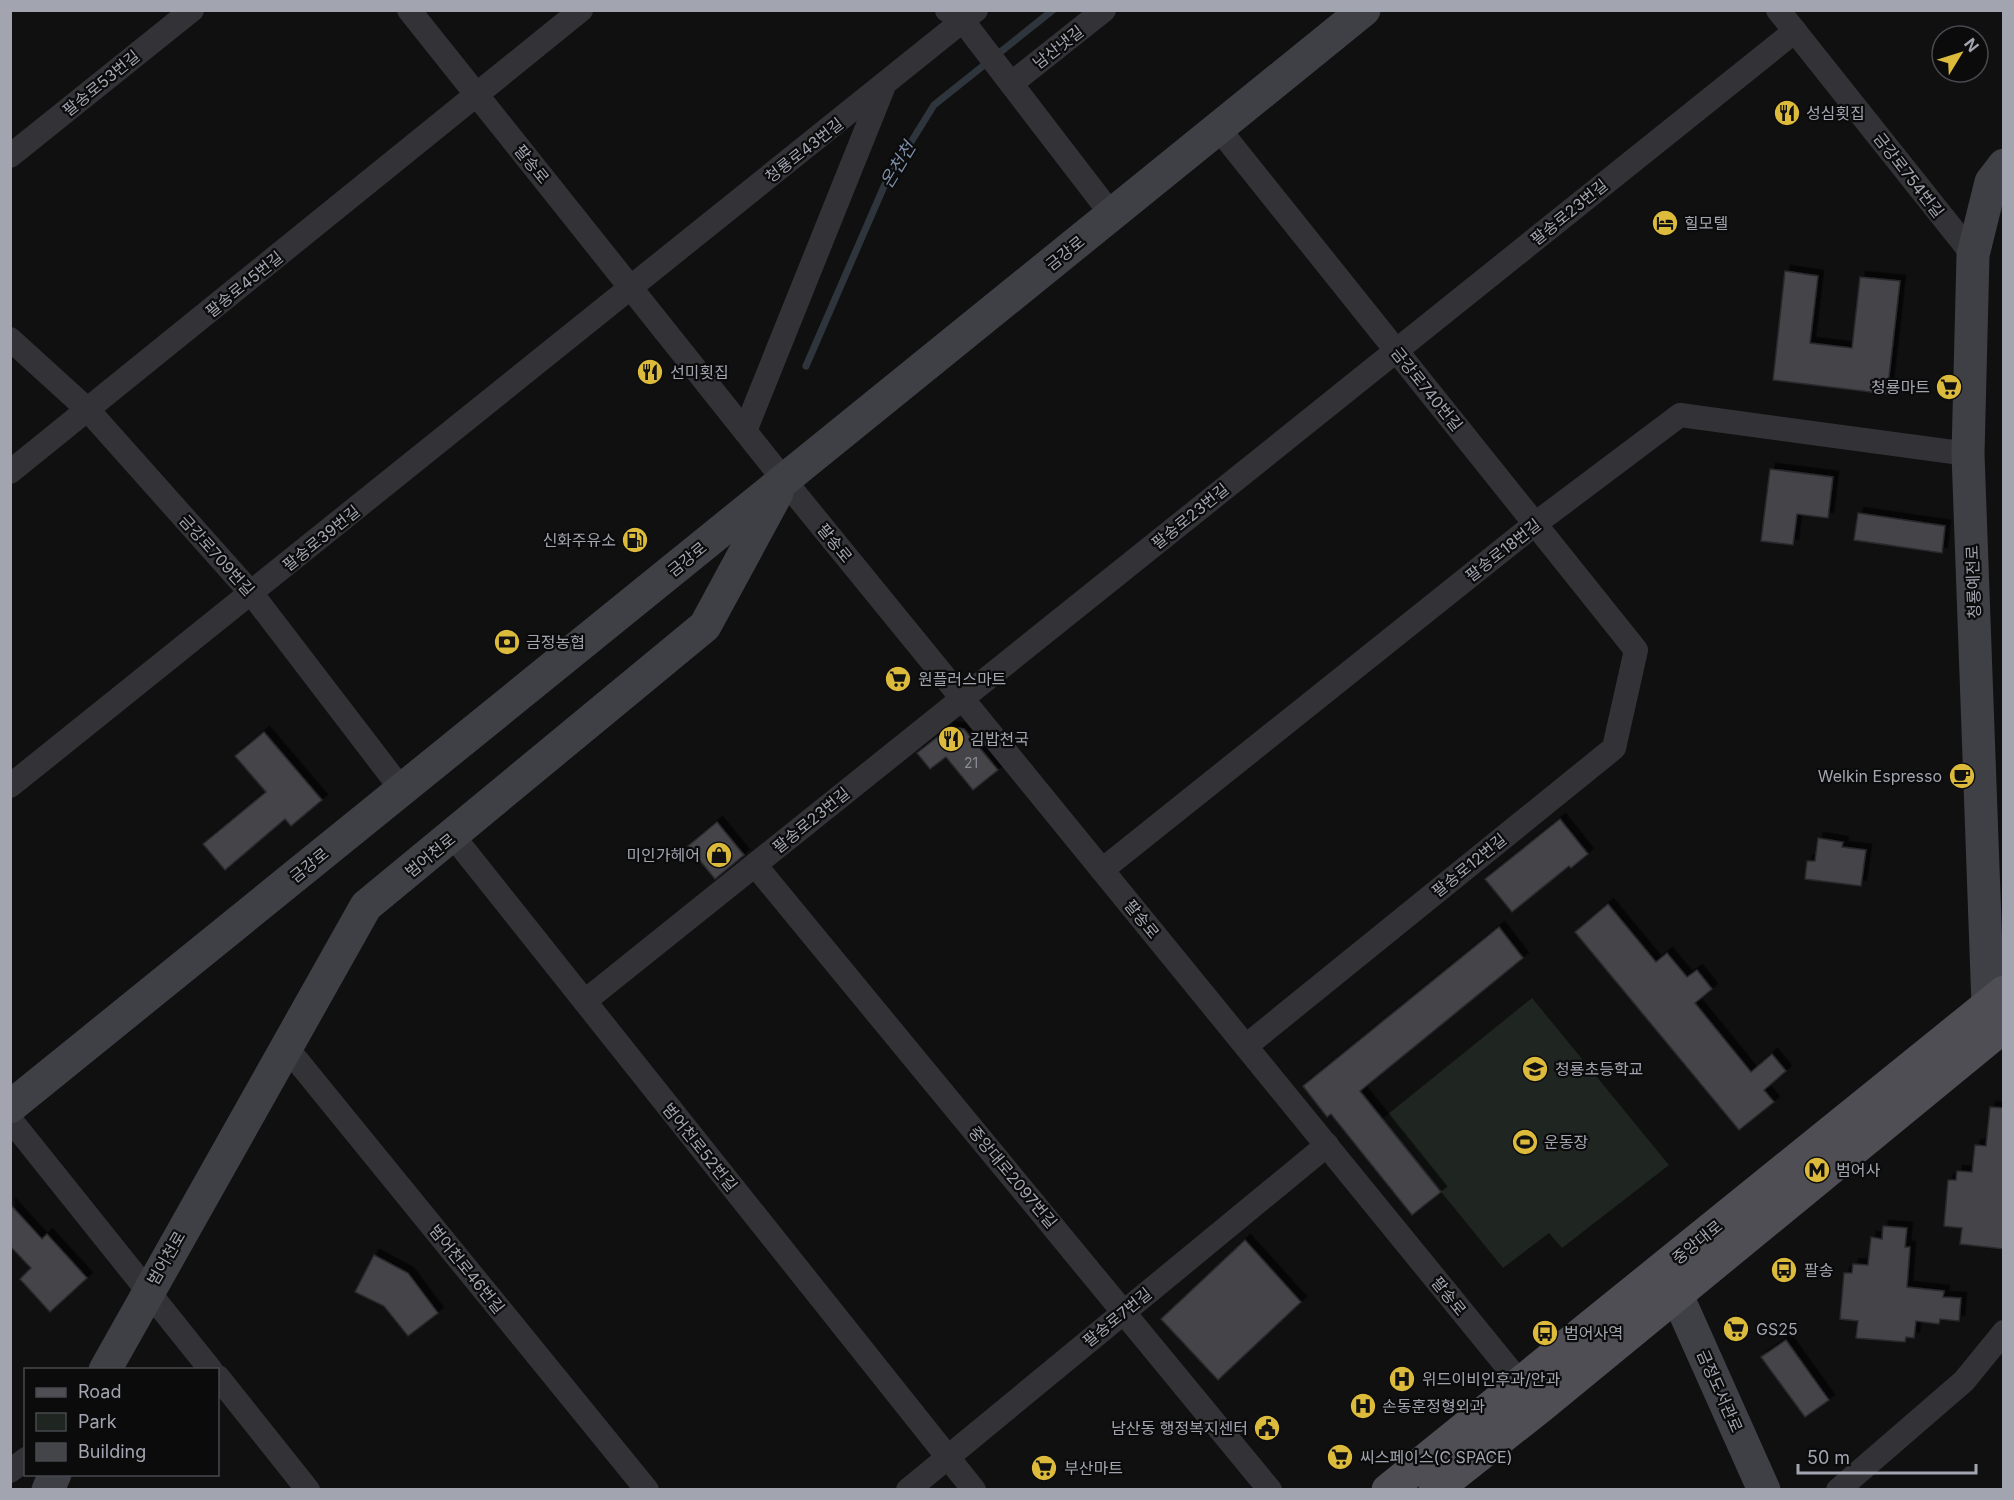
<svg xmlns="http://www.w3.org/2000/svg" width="2014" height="1500" font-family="Inter,'Noto Sans KR',sans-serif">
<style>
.green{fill:#1f2520}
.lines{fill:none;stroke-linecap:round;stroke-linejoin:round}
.stream{stroke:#2f353c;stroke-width:7}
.building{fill:#444549;stroke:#2a2a2d;stroke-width:1.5;filter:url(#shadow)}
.street{stroke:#333337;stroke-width:24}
.secondary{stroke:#3f4045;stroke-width:33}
.primary{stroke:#4e4e54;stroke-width:33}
.labels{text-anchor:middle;stroke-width:4.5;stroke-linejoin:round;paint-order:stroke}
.number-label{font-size:14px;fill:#8a8d96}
.street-label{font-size:16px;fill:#a2a5b0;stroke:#0b0b0c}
.poi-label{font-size:16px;fill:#a2a5b0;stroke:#0b0b0c;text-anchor:start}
.water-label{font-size:18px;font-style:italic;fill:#7c8ea8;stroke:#0b0b0c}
</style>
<defs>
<filter id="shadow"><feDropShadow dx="5.5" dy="-5.5" stdDeviation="0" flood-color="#0009"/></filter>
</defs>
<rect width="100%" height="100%" fill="#101011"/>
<path class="green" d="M 1532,998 L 1669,1165 L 1562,1248 L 1549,1233 L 1503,1268 L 1382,1119 Z"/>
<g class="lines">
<path class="stream" d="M 806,366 L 885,184 L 934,105 L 1053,10"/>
</g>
<g class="building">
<path d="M 1785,271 L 1818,276 L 1810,343 L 1852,348 L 1860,277 L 1900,281 L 1887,394 L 1773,380 Z"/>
<path d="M 1770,469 L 1833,477 L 1828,518 L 1797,514 L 1793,545 L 1761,541 Z"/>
<path d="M 1858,513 L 1945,526 L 1942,553 L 1854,540 Z"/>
<path d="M 950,727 L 964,729 L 998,770 L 973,790 L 946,757 L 930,769 L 917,753 Z"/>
<path d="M 264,732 L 322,800 L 291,826 L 285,819 L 225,870 L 203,844 L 266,792 L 235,756 Z"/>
<path d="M 1560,819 L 1588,854 L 1571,868 L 1569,866 L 1512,912 L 1485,879 Z"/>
<path d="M 717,822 L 744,855 L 715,879 L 688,846 Z"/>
<path d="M 1818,838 L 1843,842 L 1842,847 L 1866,850 L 1861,886 L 1805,879 L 1807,861 L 1815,861 Z"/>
<path d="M 1608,904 L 1656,962 L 1667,953 L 1687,977 L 1697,970 L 1712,989 L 1695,1003 L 1751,1072 L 1772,1054 L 1786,1071 L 1764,1090 L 1774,1102 L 1739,1130 L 1575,932 Z"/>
<path d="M 1499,927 L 1523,958 L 1360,1091 L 1441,1192 L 1412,1215 L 1331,1114 L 1327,1117 L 1303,1086 Z"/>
<path d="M 1990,1107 L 2004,1108 L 2004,1249 L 1960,1244 L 1962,1228 L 1944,1226 L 1948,1180 L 1956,1180 L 1957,1171 L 1972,1172 L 1975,1145 L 1986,1146 Z"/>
<path d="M 10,1204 L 42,1239 L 47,1234 L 87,1278 L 50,1312 L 20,1279 L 31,1268 L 10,1246 Z"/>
<path d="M 1883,1226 L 1907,1228 L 1905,1247 L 1910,1247 L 1907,1287 L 1944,1291 L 1943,1297 L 1961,1298 L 1959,1321 L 1940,1319 L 1939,1324 L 1916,1321 L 1914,1338 L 1906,1337 L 1905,1342 L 1856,1338 L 1858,1321 L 1840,1319 L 1844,1273 L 1852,1273 L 1853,1264 L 1868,1265 L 1871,1237 L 1882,1239 Z"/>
<path d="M 1245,1240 L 1301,1302 L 1218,1380 L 1161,1319 Z"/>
<path d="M 374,1255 L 408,1273 L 438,1313 L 408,1336 L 384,1306 L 355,1292 Z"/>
<path d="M 1786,1340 L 1829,1400 L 1805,1417 L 1761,1357 Z"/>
</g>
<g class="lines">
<g class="street">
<path d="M 409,10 L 784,480 L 1531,1396"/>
<path d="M 947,10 L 963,21 L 1112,215"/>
<path d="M 1778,10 L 1973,255"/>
<path d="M 1012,83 L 1104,10"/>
<path d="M 1218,128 L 1636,650 L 1614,748 L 1246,1046"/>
<path d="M 10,156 L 192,10"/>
<path d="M 10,339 L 88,410 L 252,594 L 402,790"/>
<path d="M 745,431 L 883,88"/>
<path d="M 10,472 L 581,10"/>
<path d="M 10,786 L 976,10"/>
<path d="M 453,836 L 974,1490"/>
<path d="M 755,865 L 1270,1490"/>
<path d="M 1102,870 L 1535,524 L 1680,415 L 1968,454"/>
<path d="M 585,1001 L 1795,31"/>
<path d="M 287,1048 L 647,1490"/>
<path d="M 10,1119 L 211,1370"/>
<path d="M 218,1377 L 308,1490"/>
<path d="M 10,1471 L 26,1459"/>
<path d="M 908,1490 L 1327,1145"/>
<path d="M 1838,1490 L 1964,1381 L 2004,1332"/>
</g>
<g class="secondary">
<path d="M 1988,1005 L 1968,454 L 1973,255 L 1991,182 L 2004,165"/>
<path d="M 10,1107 L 1364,10"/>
<path d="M 1676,1293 L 1764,1490"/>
<path d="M 105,1370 L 366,906 L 705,626 L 777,493"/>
<path d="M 48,1490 L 55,1474"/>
</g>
<g class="primary">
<path d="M 1388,1490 L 2004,992"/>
<path d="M 1435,1490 L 1540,1407 L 2004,1026"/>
</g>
</g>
<defs>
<g id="restaurant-disc" transform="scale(1.35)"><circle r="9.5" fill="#dcba3c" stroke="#0b0b0c"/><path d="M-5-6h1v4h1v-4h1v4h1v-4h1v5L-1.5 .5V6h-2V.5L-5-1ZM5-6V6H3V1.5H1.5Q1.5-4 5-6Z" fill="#111"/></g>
<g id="hotel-disc" transform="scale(1.35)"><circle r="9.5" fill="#dcba3c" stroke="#0b0b0c"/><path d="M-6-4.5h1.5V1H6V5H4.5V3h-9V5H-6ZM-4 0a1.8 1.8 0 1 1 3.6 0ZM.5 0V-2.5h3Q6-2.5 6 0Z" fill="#111"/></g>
<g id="supermarket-disc" transform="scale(1.35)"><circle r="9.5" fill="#dcba3c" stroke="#0b0b0c"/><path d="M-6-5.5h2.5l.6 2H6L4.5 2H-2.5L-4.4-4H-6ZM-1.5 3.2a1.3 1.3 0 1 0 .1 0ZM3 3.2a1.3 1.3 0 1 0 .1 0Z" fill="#111"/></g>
<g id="fuel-disc" transform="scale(1.35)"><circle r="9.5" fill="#dcba3c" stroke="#0b0b0c"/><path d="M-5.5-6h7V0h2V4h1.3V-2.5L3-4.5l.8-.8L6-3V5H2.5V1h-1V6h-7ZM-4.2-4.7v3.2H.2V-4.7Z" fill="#111"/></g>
<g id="bank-disc" transform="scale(1.35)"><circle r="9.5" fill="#dcba3c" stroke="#0b0b0c"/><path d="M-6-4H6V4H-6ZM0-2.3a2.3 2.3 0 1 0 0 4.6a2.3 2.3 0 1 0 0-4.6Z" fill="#111"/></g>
<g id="cafe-disc" transform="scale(1.35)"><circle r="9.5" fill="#dcba3c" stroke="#0b0b0c"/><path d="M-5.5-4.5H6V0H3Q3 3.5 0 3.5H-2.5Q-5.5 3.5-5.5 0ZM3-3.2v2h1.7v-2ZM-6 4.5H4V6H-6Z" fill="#111"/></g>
<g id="shop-disc" transform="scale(1.35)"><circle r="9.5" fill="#dcba3c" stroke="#0b0b0c"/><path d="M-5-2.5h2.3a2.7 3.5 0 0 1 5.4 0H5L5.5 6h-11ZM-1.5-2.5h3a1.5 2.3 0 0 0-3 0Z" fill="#111"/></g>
<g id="school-disc" transform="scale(1.35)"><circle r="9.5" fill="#dcba3c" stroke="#0b0b0c"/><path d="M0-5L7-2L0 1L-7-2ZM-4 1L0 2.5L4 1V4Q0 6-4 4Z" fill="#111"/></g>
<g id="stadium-disc" transform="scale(1.35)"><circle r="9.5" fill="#dcba3c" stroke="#0b0b0c"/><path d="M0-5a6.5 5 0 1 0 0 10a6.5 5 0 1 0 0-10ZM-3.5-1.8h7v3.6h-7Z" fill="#111"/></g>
<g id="metro-disc" transform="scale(1.35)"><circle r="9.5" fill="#dcba3c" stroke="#0b0b0c"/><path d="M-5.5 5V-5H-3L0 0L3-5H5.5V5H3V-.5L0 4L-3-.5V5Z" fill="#111"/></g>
<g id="bus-disc" transform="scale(1.35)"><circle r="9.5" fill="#dcba3c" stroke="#0b0b0c"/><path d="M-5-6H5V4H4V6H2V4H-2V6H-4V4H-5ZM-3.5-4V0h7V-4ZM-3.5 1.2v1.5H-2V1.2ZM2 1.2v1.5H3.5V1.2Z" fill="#111"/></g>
<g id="hospital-disc" transform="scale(1.35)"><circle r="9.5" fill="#dcba3c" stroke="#0b0b0c"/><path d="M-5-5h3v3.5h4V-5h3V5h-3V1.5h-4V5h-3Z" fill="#111"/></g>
<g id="civic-disc" transform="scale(1.35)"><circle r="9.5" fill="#dcba3c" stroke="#0b0b0c"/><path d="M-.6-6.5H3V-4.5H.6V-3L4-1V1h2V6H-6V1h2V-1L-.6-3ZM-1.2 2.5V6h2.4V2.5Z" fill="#111"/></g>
</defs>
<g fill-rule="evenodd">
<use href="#restaurant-disc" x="1787" y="113"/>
<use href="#hotel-disc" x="1665" y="223"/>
<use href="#restaurant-disc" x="650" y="372"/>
<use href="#supermarket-disc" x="1949" y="387"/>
<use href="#fuel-disc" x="635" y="540"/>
<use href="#bank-disc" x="507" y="642"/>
<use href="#supermarket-disc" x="898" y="679"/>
<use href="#restaurant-disc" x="951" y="739"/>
<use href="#cafe-disc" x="1962" y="776"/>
<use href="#shop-disc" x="719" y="855"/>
<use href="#school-disc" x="1535" y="1069"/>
<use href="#stadium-disc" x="1525" y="1142"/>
<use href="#metro-disc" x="1817" y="1170"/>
<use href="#bus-disc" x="1784" y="1270"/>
<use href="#supermarket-disc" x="1736" y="1329"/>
<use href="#bus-disc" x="1545" y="1333"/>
<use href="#hospital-disc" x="1402" y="1379"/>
<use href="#hospital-disc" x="1363" y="1406"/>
<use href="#civic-disc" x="1267" y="1428"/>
<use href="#supermarket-disc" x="1340" y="1457"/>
<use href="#supermarket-disc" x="1044" y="1468"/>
</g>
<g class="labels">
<g class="number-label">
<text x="971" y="768">21</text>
</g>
<g class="street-label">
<text transform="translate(1058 47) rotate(-38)" y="6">남산냇길</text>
<text transform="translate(101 83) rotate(-39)" y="6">팔송로53번길</text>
<text transform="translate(804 150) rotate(-38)" y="6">청룡로43번길</text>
<text transform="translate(532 164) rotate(51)" y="6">팔송로</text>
<text transform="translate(1909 175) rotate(52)" y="6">금강로754번길</text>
<text transform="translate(1569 212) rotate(-39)" y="6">팔송로23번길</text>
<text transform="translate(1065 253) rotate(-39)" y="6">금강로</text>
<text transform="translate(244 284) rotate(-39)" y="6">팔송로45번길</text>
<text transform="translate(1427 389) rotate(51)" y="6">금강로740번길</text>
<text transform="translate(1190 516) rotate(-39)" y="6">팔송로23번길</text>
<text transform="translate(321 538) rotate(-39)" y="6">팔송로39번길</text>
<text transform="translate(835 543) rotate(51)" y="6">팔송로</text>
<text transform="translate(1503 550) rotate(-38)" y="6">팔송로18번길</text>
<text transform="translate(217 555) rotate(48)" y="6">금강로709번길</text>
<text transform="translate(687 559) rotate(-39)" y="6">금강로</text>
<text transform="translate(1973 582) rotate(-92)" y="6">청룡예전로</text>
<text transform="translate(811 820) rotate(-39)" y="6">팔송로23번길</text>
<text transform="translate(430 855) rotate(-39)" y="6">범어천로</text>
<text transform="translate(309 865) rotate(-39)" y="6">금강로</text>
<text transform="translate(1469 865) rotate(-39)" y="6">팔송로12번길</text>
<text transform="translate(1142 919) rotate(51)" y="6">팔송로</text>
<text transform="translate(700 1147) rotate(51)" y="6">범어천로52번길</text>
<text transform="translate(1013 1177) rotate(50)" y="6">중앙대로2097번길</text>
<text transform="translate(1697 1242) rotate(-39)" y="6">중앙대로</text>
<text transform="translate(166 1258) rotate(-60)" y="6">범어천로</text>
<text transform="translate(467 1269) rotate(51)" y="6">범어천로46번길</text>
<text transform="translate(1449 1296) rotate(51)" y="6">팔송로</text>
<text transform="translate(1117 1317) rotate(-39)" y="6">팔송로7번길</text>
<text transform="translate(1720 1391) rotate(66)" y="6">금정도서관로</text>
</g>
<g class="poi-label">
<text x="1806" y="119">성심횟집</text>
<text x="1684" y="229">힐모텔</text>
<text x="670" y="378">선미횟집</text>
<text x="1930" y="393" text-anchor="end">청룡마트</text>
<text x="616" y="546" text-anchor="end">신화주유소</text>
<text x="526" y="648">금정농협</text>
<text x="918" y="685">원플러스마트</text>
<text x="970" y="745">김밥천국</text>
<text x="1942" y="782" text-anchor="end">Welkin Espresso</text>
<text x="700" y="861" text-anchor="end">미인가헤어</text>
<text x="1555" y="1075">청룡초등학교</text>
<text x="1544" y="1148">운동장</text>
<text x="1836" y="1176">범어사</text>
<text x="1804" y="1276">팔송</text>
<text x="1756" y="1335">GS25</text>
<text x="1564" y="1339">범어사역</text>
<text x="1422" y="1385">위드이비인후과/안과</text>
<text x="1382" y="1412">손동훈정형외과</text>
<text x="1248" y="1434" text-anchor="end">남산동 행정복지센터</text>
<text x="1360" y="1463">씨스페이스(C SPACE)</text>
<text x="1064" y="1474">부산마트</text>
</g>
<g class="water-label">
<text transform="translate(898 165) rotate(-59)" y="6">온천천</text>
</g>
</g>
<rect width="2014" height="1500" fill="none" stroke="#a2a5b0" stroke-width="24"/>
<rect x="24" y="1368" width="195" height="108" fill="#0b0b0c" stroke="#47494e" stroke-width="1.5"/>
<rect x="36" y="1388" width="30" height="9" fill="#4e4e54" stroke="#47494e" stroke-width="1.5"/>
<text x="78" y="1398" font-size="18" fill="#a2a5b0">Road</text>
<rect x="36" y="1413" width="30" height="18" fill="#1f2520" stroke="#47494e" stroke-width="1.5"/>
<text x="78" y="1428" font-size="18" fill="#a2a5b0">Park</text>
<rect x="36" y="1443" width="30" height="18" fill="#444549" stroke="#47494e" stroke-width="1.5"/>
<text x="78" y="1458" font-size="18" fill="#a2a5b0">Building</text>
<g transform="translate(1960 54) rotate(52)"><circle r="28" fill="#0b0b0c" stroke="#47494e" stroke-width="1.5"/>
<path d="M0-4.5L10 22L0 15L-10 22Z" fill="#dcba3c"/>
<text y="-9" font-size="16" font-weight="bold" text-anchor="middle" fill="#a2a5b0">N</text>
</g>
<path d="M1798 1464v9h178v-9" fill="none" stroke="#a2a5b0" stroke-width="3"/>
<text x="1807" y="1464" font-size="18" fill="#a2a5b0" stroke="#0b0b0c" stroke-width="4.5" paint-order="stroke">50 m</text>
</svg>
